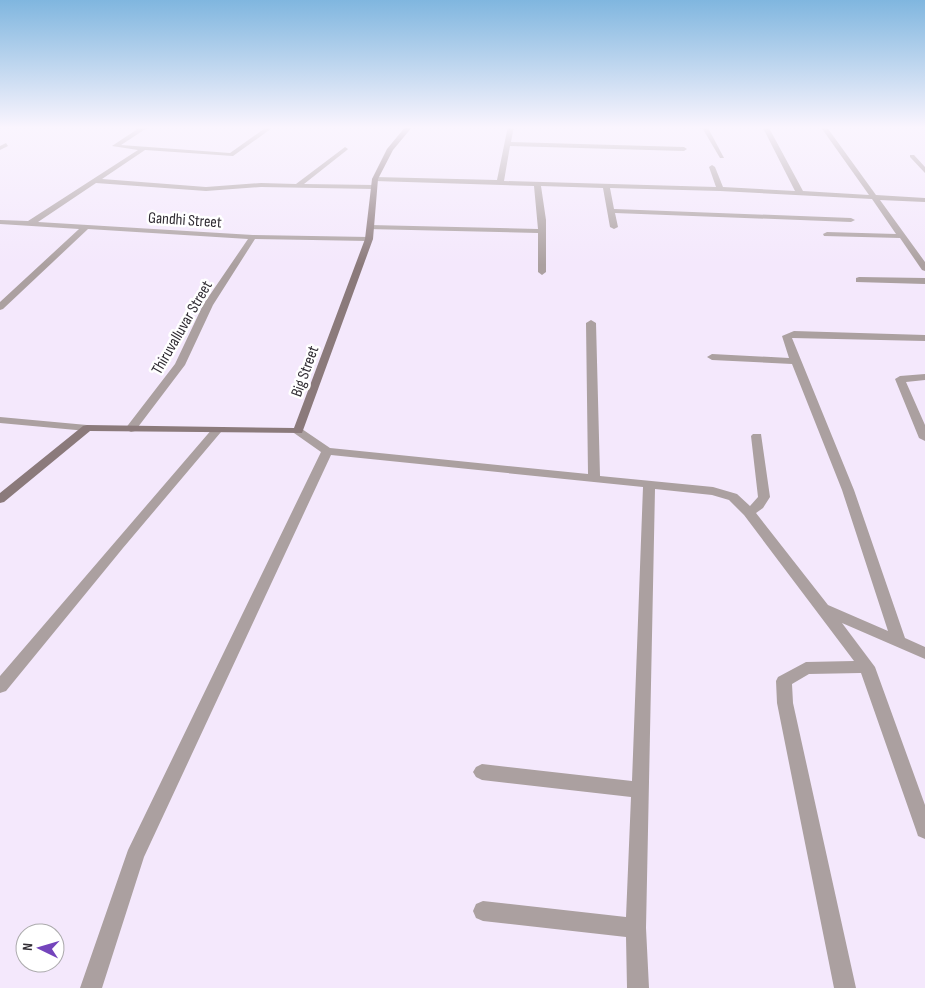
<svg xmlns="http://www.w3.org/2000/svg" width="925" height="988" font-family="'Sofia Sans Condensed',sans-serif">
<style>
.lines{fill:none;stroke-linecap:round;stroke-linejoin:round}
.street{fill:#aba0a0;fill-rule:evenodd}
.secondary{fill:#8b7a7b;fill-rule:evenodd}
.labels{text-anchor:middle;stroke-width:5;stroke-linejoin:round;paint-order:stroke}
.far-street-label{font-size:16px;fill:#302c33;stroke:#fff}
</style>
<rect width="100%" height="100%" fill="#f4e8fc"/>
<g class="lines">
<g class="street">
<path d="M 48,126 L 44,129 L 41,127 L 41,126 Z"/>
<path d="M 142,126 L 150,126 L 121,145 L 230,153 L 268,126 L 275,126 L 233,156 L 145,150 L 102,179 L 206,187 L 261,183 L 296,184 L 345,147 L 348,149 L 347,150 L 304,184 L 374,185 L 377,187 L 374,189 L 261,187 L 206,191 L 96,183 L 38,222 L 253,235 L 369,237 L 373,239 L 369,241 L 255,239 L 213,305 L 185,365 L 135,431 L 131,432 L 125,429 L 175,364 L 203,305 L 248,239 L 88,229 L 3,309 L 0,310 L 0,302 L 79,229 L 0,224 L 0,220 L 28,221 L 138,150 L 112,146 Z"/>
<path d="M 508,126 L 514,126 L 511,142 L 684,147 L 687,149 L 684,151 L 510,146 L 504,181 L 716,187 L 709,167 L 712,165 L 715,167 L 723,187 L 795,191 L 762,126 L 768,126 L 803,191 L 869,195 L 820,126 L 826,126 L 876,195 L 925,198 L 925,202 L 880,200 L 925,262 L 925,271 L 922,270 L 900,238 L 824,236 L 823,234 L 827,232 L 896,234 L 872,199 L 720,191 L 610,188 L 614,209 L 851,218 L 855,220 L 851,222 L 615,213 L 618,227 L 614,229 L 610,227 L 603,188 L 541,186 L 546,220 L 546,272 L 542,275 L 538,272 L 538,233 L 367,229 L 367,225 L 370,225 L 538,229 L 534,186 L 375,181 L 372,179 L 375,177 L 497,180 Z"/>
<path d="M 701,126 L 707,126 L 724,158 L 720,158 Z"/>
<path d="M 6,143 L 8,146 L 0,150 L 0,146 Z"/>
<path d="M 910,155 L 914,155 L 925,167 L 925,173 L 910,157 Z"/>
<path d="M 859,277 L 925,278 L 925,284 L 856,282 L 856,278 Z"/>
<path d="M 591,320 L 596,323 L 600,476 L 713,487 L 737,494 L 750,506 L 758,497 L 751,436 L 753,434 L 761,434 L 770,497 L 763,508 L 756,513 L 828,605 L 888,631 L 842,490 L 792,364 L 712,360 L 707,357 L 712,354 L 789,358 L 782,336 L 794,331 L 925,335 L 925,341 L 792,338 L 854,490 L 905,638 L 925,647 L 925,659 L 842,623 L 875,667 L 925,805 L 925,839 L 918,836 L 916,830 L 861,673 L 809,674 L 792,684 L 793,703 L 856,988 L 834,988 L 777,703 L 776,681 L 778,677 L 806,662 L 854,661 L 744,515 L 729,500 L 712,495 L 655,489 L 646,928 L 649,988 L 627,988 L 626,937 L 483,921 L 476,918 L 473,911 L 476,904 L 483,901 L 626,917 L 631,797 L 482,780 L 476,777 L 473,772 L 476,767 L 482,764 L 632,781 L 643,487 L 331,455 L 144,857 L 102,988 L 80,988 L 128,850 L 321,452 L 294,433 L 292,431 L 294,429 L 302,429 L 330,448 L 588,474 L 586,323 Z"/>
<path d="M 925,374 L 925,380 L 906,382 L 925,425 L 925,441 L 919,438 L 895,379 L 900,376 Z"/>
<path d="M 0,417 L 87,425 L 93,428 L 87,431 L 0,423 Z"/>
<path d="M 217,427 L 221,428 L 223,430 L 221,432 L 123,548 L 6,691 L 0,693 L 0,676 L 213,428 Z"/>
</g>
<path class="secondary" d="M 406,126 L 413,126 L 393,150 L 378,179 L 373,239 L 302,433 L 90,431 L 4,502 L 0,503 L 0,493 L 83,426 L 87,425 L 294,428 L 365,239 L 372,179 L 387,149 Z"/>
</g>
<linearGradient id="sky" x2="0" y2="1"><stop stop-color="#80b6df"/><stop offset="0.48" stop-color="#faf5fe"/><stop offset="1" stop-color="#faf5fe" stop-opacity="0"/></linearGradient>
<rect width="925" height="265" fill="url(#sky)"/>
<g class="labels">
<g class="far-street-label">
<text transform="translate(185 219) rotate(4)" y="6">Gandhi Street</text>
<text transform="translate(181 327) rotate(-60)" y="6">Thiruvalluvar Street</text>
<text transform="translate(304 371) rotate(-70)" y="6">Big Street</text>
</g>
</g>
<g transform="translate(40 948) rotate(275)"><circle r="24" fill="#ffffff" stroke="#acabad"/>
<path d="M0-4L9 19L0 12L-9 19Z" fill="#7444bc"/>
<text y="-8" font-size="14" font-weight="bold" text-anchor="middle" fill="#302c33">N</text>
</g>
</svg>
